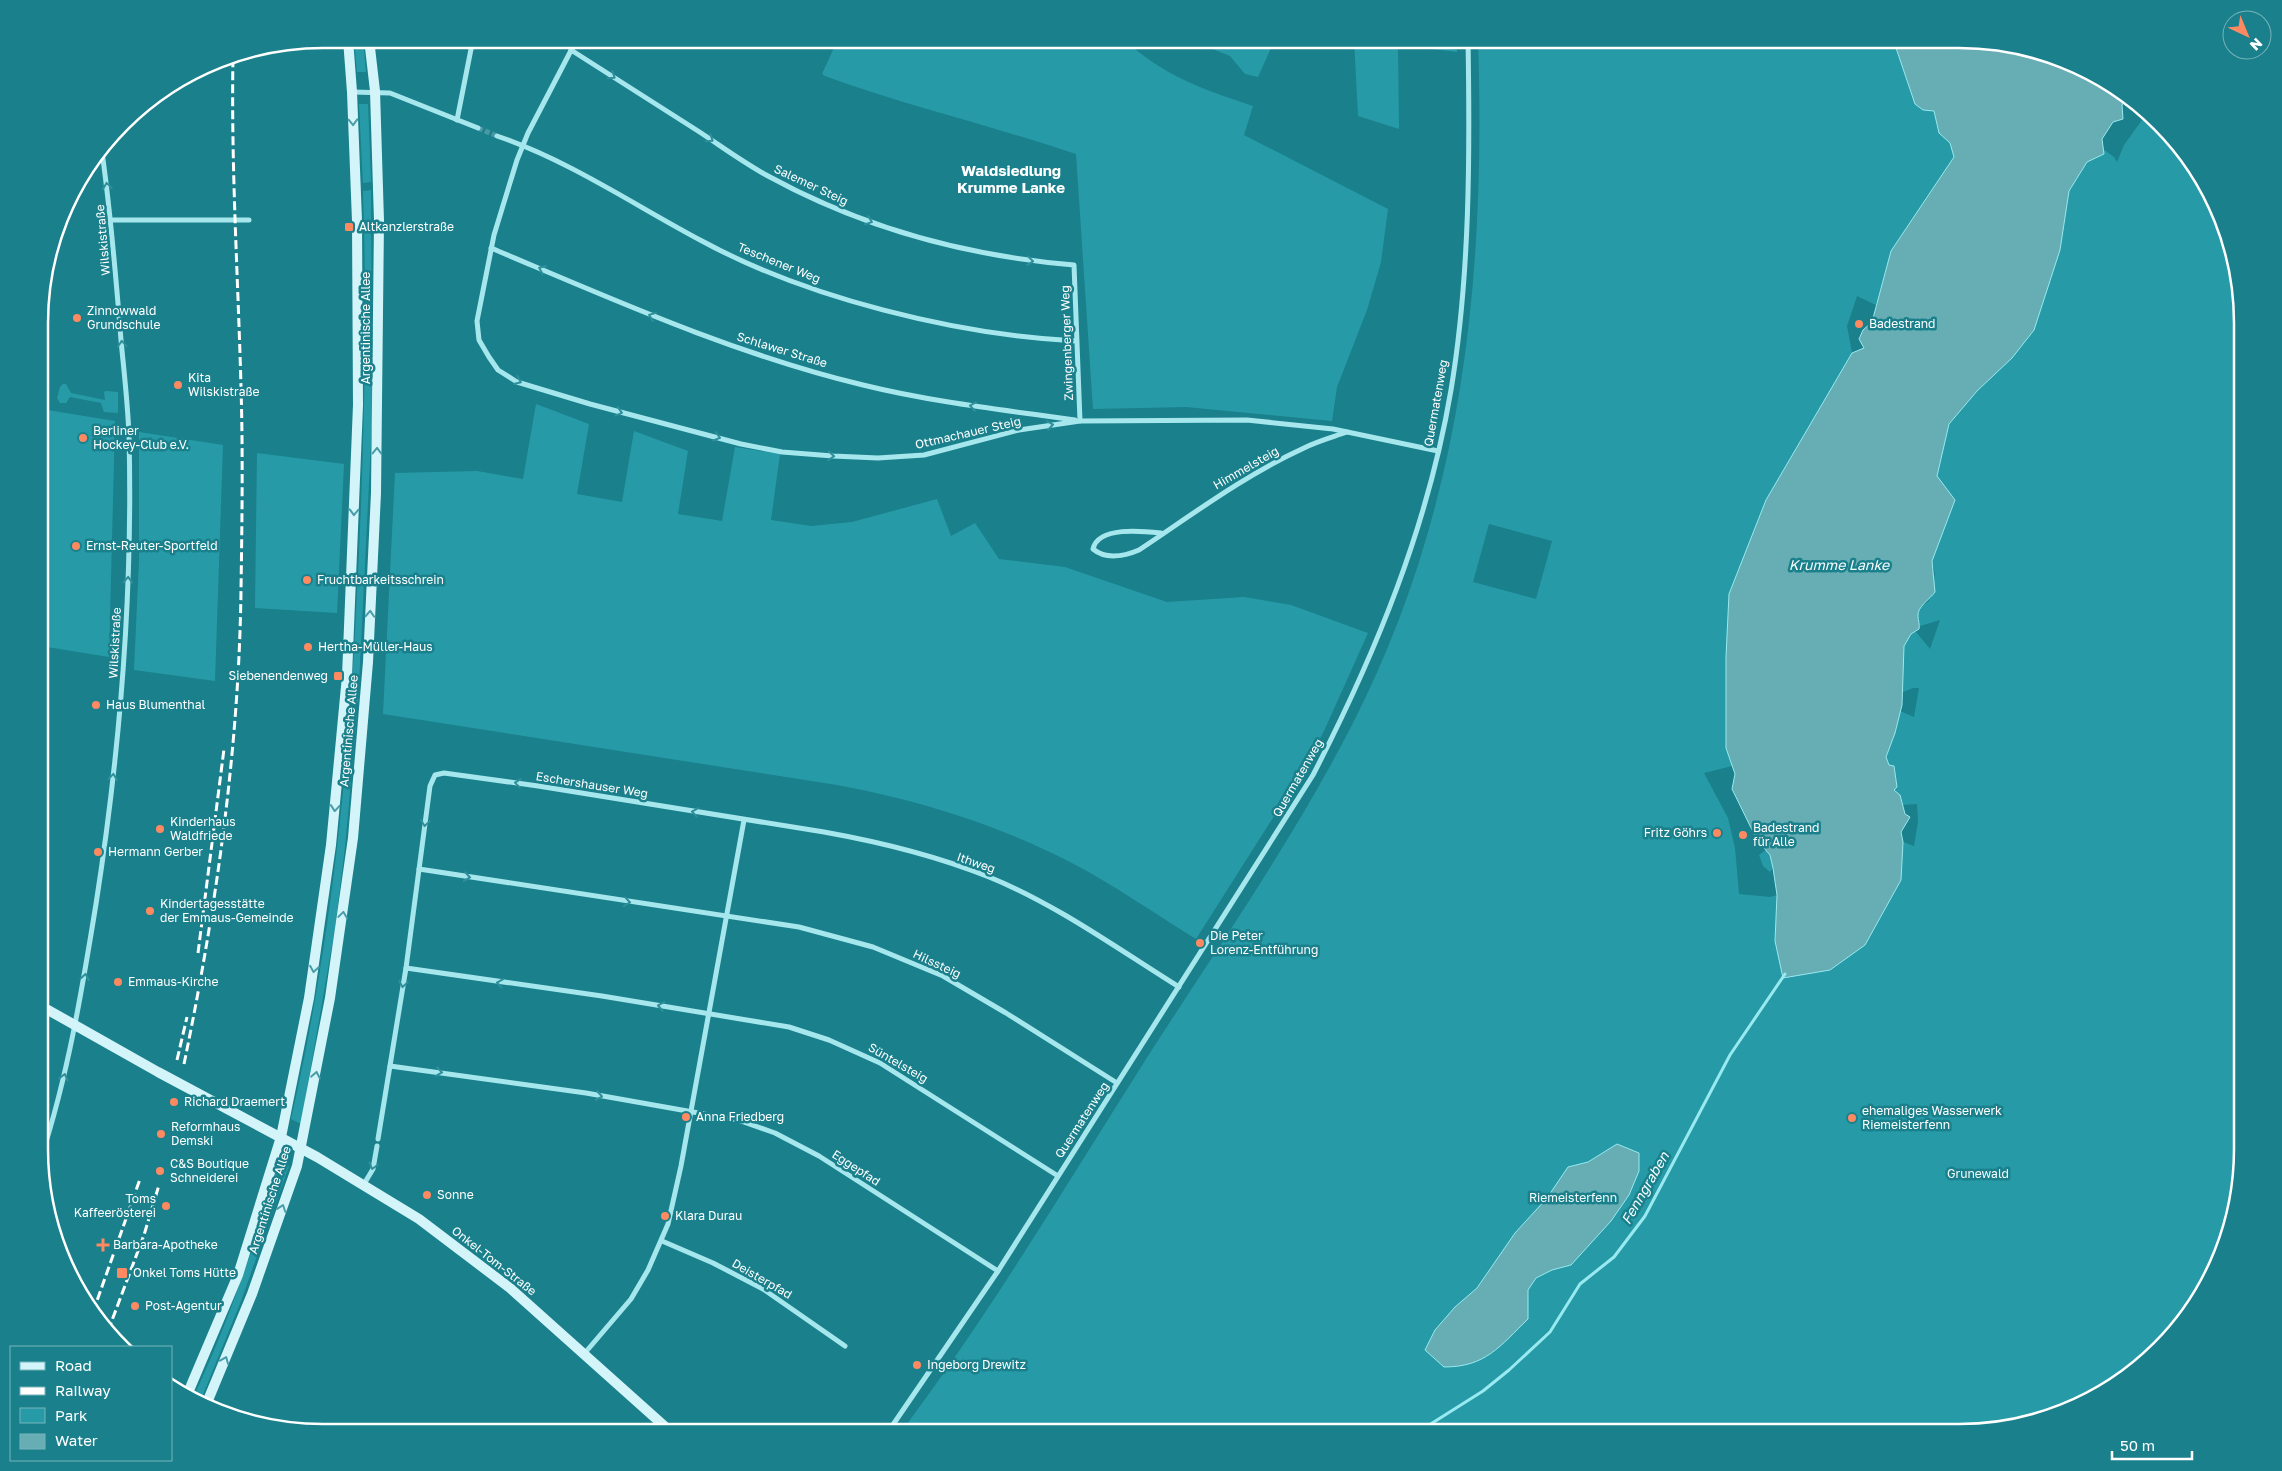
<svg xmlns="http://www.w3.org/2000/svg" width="2282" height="1471" font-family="'Golos Text',sans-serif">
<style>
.green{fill:#269ba7;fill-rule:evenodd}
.water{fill:#67adb4;stroke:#99e9f0}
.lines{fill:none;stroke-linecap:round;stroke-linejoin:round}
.stream{stroke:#99e9f0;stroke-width:3}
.minor-tunnel{stroke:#4899a3;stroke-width:5;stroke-dasharray:5 2.5;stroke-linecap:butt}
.minor{stroke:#a6e7ee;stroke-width:5}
.secondary{stroke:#d3f5fa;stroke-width:10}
.rail{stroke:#fff;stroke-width:3;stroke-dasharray:9 4;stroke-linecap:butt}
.oneway{stroke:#2f8f9b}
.oneway2{stroke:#489da8}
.poi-dot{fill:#ff8a62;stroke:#1a808c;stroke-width:2}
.labels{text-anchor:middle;stroke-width:5;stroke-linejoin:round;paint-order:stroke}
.street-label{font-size:12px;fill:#fff;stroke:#1a808c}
.poi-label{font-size:12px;fill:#fff;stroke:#1a808c;text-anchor:start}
.park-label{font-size:12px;fill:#f5fdfe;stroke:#1a808c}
.water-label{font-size:14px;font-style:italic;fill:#f7fdfe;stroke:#1a808c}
.quarter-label{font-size:15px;font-weight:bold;fill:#fff;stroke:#1a808c}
.rim{fill:none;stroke:#fff;stroke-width:2.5}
</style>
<rect width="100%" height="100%" fill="#1a808c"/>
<g class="green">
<path d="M 354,39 L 363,39 L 366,72 L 357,72 Z"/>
<path d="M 838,39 L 1123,39 C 1166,77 1200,88 1253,106 L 1244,135 L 1388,209 L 1381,262 L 1367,310 L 1337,387 L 1332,421 L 1186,407 L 1093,409 L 1076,154 C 993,126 907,106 825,76 L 822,74 Z"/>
<path d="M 1188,39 L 1275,39 L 1258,77 L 1245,74 L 1230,56 Z"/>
<path d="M 1354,39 L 1456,39 L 1457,52 L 1398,45 L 1399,129 L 1358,116 Z"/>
<path d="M 1478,39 L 1893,39 L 1915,104 L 1923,110 L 1934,111 L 1939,133 L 1950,143 L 1954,157 L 1891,251 L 1876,305 L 1857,296 L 1847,326 L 1852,353 L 1826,400 L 1726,657 L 1726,748 L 1732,766 L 1704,773 L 1728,818 L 1735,848 L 1739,894 L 1770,897 L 1777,895 L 1775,941 L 1865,945 L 1901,880 L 1903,842 L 1914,846 L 1918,822 L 1917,804 L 1902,805 L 1900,795 L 1894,790 L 1897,787 L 1894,766 L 1889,766 L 1886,757 L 1895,733 L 1900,711 L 1914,717 L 1919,688 L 1913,688 L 1901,693 L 1904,646 L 1911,633 L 1916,632 L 1930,649 L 1940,620 L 1920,626 L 1917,614 L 1922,606 L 1929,601 L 1935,574 L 1932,561 L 1955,500 L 1937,476 L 1949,424 L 1977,391 L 2060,250 L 2069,191 L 2087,162 L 2104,154 L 2103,149 L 2114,157 L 2117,162 L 2124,145 L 2147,113 L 2173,135 L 2205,181 L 2233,249 L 2243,304 L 2243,1167 L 2228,1239 L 2195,1306 L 2147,1362 L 2101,1394 L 2033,1422 L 1978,1432 L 901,1432 C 991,1312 1068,1182 1148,1056 C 1218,947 1293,840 1352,725 C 1463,508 1486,279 1478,39 ZM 1489,524 L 1552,541 L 1536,599 L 1473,582 Z"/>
<path d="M 359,104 L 368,104 L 371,182 L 363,183 Z"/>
<path d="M 371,190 L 372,423 L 358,704 L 351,703 C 361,532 369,362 363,191 Z"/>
<path d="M 63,384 L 66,384 L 71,393 L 105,400 L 104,392 L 106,391 L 118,392 L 118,413 L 104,412 L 101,403 L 70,397 L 66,403 L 60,403 L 57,398 L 60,387 Z"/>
<path d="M 536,404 L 589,424 L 577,494 L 622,502 L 634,431 L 688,451 L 678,514 L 722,521 L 735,447 L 780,454 L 771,520 L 811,526 L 852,522 L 937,499 L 951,536 L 975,523 L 999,559 L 1065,567 L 1167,602 L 1244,597 L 1291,605 L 1368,633 L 1324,731 L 1304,769 L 1196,939 C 1154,913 1114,885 1070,862 C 996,824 918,800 837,785 L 383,714 L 395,473 L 477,471 L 523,479 Z"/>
<path d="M 41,409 L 115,421 L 109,657 L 41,646 Z"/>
<path d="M 139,432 L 223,445 L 215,681 L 134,670 L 139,561 Z"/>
<path d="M 257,453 L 344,464 L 337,613 L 255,608 Z"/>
<path d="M 350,714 L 357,715 L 345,847 L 335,928 L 301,1124 L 291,1119 C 322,984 339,852 350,714 Z"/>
<path d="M 1766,850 L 1770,855 L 1773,868 L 1770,872 L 1763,866 L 1759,855 Z"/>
<path d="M 279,1161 L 289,1166 L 241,1301 L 200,1402 L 193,1398 C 229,1321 256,1242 279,1161 Z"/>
</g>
<g class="water">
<path d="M 1893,39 L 1960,39 L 2050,54 L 2117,87 L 2128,96 L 2122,105 L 2123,119 L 2113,122 L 2102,139 L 2104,154 L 2087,162 L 2069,191 L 2060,250 L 2034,330 L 2012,358 L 1977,391 L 1949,424 L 1937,476 L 1955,500 L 1932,561 L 1935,592 C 1930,599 1917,607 1918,616 C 1918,621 1920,624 1919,629 L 1911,634 L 1904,646 L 1902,705 L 1895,733 L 1886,757 L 1889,765 L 1894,766 L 1897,787 L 1894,790 L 1900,795 L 1905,814 L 1910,817 L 1901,832 L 1903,842 L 1901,880 L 1865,945 L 1830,970 L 1783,978 L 1775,941 L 1777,895 L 1773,868 L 1770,855 L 1757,840 L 1732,789 L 1735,774 L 1726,748 L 1726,657 L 1729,594 L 1766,500 L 1852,353 L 1864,348 L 1859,339 L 1863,330 L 1872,322 L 1891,251 L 1954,157 L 1950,143 L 1939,133 L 1934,111 L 1923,110 L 1915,104 Z"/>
<path d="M 1617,1144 L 1639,1153 L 1639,1171 L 1629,1195 L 1611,1221 L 1571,1265 L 1552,1270 L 1536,1278 L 1528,1290 L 1528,1319 C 1500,1346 1486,1367 1444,1367 L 1425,1350 L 1435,1330 L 1455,1307 L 1477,1288 L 1515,1233 L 1547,1198 L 1568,1167 L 1588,1162 Z"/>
</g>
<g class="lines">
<path class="stream" d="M 1418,1432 L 1483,1391 L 1509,1370 L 1550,1332 L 1580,1284 L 1614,1257 L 1645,1216 L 1730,1055 L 1785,974"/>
<path class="minor-tunnel" d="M 478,128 L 497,136"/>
<g class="minor">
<path d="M 458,39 L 472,44"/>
<path d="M 577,39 L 528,133 L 517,160 L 494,235 L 477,321 L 479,340 L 489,357 L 498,370 L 517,382 L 590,404 L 741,444 L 782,452 L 833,456 L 878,458 L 924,455 L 1019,430 L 1080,421 L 1247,420 L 1333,429 L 1438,451"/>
<path d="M 571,50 C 613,77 656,104 698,131 C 721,146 744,163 768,176 C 863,228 966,256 1074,265 L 1080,421"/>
<path d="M 352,92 L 390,93 L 478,128"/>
<path d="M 457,120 L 473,39"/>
<path d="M 497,136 C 570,161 634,205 702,241 C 807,298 957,335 1076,341"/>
<path d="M 112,220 L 249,220"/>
<path d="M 491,248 C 612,299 734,354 863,385 C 932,402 1004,410 1075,420"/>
<path d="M 1161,533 C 1143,531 1098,526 1093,549 C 1106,560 1125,556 1139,550 C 1193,514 1245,475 1304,448 C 1318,441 1333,437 1347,432"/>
<path d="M 419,869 L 799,927 L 873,947 L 943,976 L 1006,1013 L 1117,1083"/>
<path d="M 406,968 L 602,996 L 789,1027 L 829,1040 L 880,1063 L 1058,1176"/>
<path d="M 390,1066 L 586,1093 L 738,1120 L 775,1133 L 819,1156 L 998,1271"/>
<path d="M 378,1139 L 406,968 L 430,786 L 435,775 L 444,773 L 538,786 L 824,832 C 880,842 937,856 989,877 C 1056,904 1118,949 1179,987"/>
<path d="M 41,1158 C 68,1075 82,990 96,904 C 120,750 133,593 129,437 C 128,405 124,372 121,340 C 116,277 111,215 102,152"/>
<path d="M 364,1184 L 373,1169 L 377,1146"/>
<path d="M 662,1241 L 713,1263 L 763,1289 L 845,1346"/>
<path d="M 584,1354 L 631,1299 L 648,1270 L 668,1224 L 681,1166 L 744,820"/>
<path d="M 888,1432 L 998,1271 L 1313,775 C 1376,653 1428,526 1451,390 C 1470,276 1470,154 1468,39"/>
</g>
<g class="secondary">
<path d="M 41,1006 L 158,1072 L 317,1157 L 419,1219 L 510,1288 L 671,1432"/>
<path d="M 187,1395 L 238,1275 L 281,1137 L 309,998 L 331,845 L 347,676 L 358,405 L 357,221 L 352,92 L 348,39"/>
<path d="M 206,1405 L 252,1294 L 297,1166 L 330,998 L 353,838 L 368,662 L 376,493 L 379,221 L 375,91 L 369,39"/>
</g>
<g class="rail">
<path d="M 198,953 L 224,749"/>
<path d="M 177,1060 L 187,1017"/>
<path d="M 184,1064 C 216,909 239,749 241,590 C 242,523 243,454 241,387 C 238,276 231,167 233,57"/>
<path d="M 93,1312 L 140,1179"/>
<path d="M 108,1331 L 144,1235 L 159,1185"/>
</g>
</g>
<defs><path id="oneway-chevron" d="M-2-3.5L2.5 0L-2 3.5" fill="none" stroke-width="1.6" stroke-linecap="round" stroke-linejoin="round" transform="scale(1.25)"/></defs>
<g class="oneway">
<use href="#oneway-chevron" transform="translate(612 76) rotate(33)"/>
<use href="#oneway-chevron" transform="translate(710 139) rotate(33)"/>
<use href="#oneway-chevron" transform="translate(107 186) rotate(-98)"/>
<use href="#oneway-chevron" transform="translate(869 221) rotate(21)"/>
<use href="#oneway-chevron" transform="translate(1030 261) rotate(6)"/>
<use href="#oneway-chevron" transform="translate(542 269) rotate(-157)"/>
<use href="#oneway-chevron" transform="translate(652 316) rotate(-159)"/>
<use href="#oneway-chevron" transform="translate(122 344) rotate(-94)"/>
<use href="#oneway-chevron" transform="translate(518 381) rotate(24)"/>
<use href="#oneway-chevron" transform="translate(973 406) rotate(-172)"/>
<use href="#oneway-chevron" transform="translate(619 412) rotate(15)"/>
<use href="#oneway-chevron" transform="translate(1050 425) rotate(-9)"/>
<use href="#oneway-chevron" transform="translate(717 437) rotate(16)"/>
<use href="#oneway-chevron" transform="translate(831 456) rotate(4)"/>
<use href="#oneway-chevron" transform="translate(128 580) rotate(-87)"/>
<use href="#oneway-chevron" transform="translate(113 777) rotate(-83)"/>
<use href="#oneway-chevron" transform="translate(518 783) rotate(-173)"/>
<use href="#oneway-chevron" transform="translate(695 812) rotate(-171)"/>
<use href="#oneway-chevron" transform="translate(425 823) rotate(98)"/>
<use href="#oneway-chevron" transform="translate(467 877) rotate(9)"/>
<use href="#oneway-chevron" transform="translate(627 902) rotate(9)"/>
<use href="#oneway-chevron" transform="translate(85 977) rotate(-80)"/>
<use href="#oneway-chevron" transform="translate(500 983) rotate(-171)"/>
<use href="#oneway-chevron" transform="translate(403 984) rotate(99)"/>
<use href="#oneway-chevron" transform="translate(661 1006) rotate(-170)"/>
<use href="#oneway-chevron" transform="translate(439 1072) rotate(8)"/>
<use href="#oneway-chevron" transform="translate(64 1077) rotate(-76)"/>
<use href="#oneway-chevron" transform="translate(599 1096) rotate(10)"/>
<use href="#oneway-chevron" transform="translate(373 1166) rotate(105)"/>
</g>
<g class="oneway2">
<use href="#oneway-chevron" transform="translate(353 122) rotate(88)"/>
<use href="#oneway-chevron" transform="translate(377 451) rotate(-89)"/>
<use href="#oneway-chevron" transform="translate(354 512) rotate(92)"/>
<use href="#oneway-chevron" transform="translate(370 614) rotate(-87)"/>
<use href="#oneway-chevron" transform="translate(335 808) rotate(95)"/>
<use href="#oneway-chevron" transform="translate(343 915) rotate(-82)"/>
<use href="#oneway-chevron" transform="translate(314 969) rotate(99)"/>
<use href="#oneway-chevron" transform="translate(316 1075) rotate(-79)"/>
<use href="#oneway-chevron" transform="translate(282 1208) rotate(-71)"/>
<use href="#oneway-chevron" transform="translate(225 1360) rotate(-68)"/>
</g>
<g class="poi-dot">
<rect x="344" y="222" width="10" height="10" rx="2.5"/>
<circle cx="77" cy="318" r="5"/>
<circle cx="1859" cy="324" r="5"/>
<circle cx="178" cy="385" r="5"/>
<circle cx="83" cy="438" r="5"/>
<circle cx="76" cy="546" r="5"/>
<circle cx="307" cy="580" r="5"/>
<circle cx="308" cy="647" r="5"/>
<rect x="333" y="671" width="10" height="10" rx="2.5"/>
<circle cx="96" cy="705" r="5"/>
<circle cx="160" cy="829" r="5"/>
<circle cx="1717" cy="833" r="5"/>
<circle cx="1743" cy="835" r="5"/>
<circle cx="98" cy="852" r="5"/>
<circle cx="150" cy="911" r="5"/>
<circle cx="1200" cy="943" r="5"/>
<circle cx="118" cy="982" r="5"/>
<circle cx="174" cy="1102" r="5"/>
<circle cx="686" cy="1117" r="5"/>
<circle cx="1852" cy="1118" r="5"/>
<circle cx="161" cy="1134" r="5"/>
<circle cx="160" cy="1171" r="5"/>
<circle cx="427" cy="1195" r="5"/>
<circle cx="166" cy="1206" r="5"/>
<circle cx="665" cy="1216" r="5"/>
<path d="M100.5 1237.5h5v5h5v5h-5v5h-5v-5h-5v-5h5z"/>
<rect x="116" y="1267" width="12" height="12" rx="2.5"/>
<circle cx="135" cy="1306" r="5"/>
<circle cx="917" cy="1365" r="5"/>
</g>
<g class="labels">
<g class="street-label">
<text transform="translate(811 185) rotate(25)" y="4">Salemer Steig</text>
<text transform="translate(103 240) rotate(-95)" y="4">Wilskistraße</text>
<text transform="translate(779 263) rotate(22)" y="4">Teschener Weg</text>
<text transform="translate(366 328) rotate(-90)" y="4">Argentinische Allee</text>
<text transform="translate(1067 343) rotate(-92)" y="4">Zwingenberger Weg</text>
<text transform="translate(782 350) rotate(17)" y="4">Schlawer Straße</text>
<text transform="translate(1436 403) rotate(-80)" y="4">Quermatenweg</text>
<text transform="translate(968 433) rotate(-13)" y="4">Ottmachauer Steig</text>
<text transform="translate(1246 468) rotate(-30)" y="4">Himmelsteig</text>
<text transform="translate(115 643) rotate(-87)" y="4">Wilskistraße</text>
<text transform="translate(349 731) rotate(-85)" y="4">Argentinische Allee</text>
<text transform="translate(1298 778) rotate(-60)" y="4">Quermatenweg</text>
<text transform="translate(592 785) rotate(9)" y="4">Eschershauser Weg</text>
<text transform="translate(976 863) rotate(19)" y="4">Ithweg</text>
<text transform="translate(937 964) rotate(25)" y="4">Hilssteig</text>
<text transform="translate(898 1063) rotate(30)" y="4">Süntelsteig</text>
<text transform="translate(1082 1120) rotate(-57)" y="4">Quermatenweg</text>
<text transform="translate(856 1168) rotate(33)" y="4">Eggepfad</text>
<text transform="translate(270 1200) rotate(-72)" y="4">Argentinische Allee</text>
<text transform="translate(494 1261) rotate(38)" y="4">Onkel-Tom-Straße</text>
<text transform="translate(762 1279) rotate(30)" y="4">Deisterpfad</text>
</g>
<g class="poi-label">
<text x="359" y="231">Altkanzlerstraße</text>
<text x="87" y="315">Zinnowwald<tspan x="87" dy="14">Grundschule</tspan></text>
<text x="1869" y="328">Badestrand</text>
<text x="188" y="382">Kita<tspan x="188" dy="14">Wilskistraße</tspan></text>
<text x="93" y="435">Berliner<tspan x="93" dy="14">Hockey-Club e.V.</tspan></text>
<text x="86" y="550">Ernst-Reuter-Sportfeld</text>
<text x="317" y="584">Fruchtbarkeitsschrein</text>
<text x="318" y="651">Hertha-Müller-Haus</text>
<text x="328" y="680" text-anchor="end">Siebenendenweg</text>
<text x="106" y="709">Haus Blumenthal</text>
<text x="170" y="826">Kinderhaus<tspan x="170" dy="14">Waldfriede</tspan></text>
<text x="1753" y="832">Badestrand<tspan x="1753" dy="14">für Alle</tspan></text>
<text x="1707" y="837" text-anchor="end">Fritz Göhrs</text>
<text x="108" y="856">Hermann Gerber</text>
<text x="160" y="908">Kindertagesstätte<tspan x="160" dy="14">der Emmaus-Gemeinde</tspan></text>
<text x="1210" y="940">Die Peter<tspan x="1210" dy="14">Lorenz-Entführung</tspan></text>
<text x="128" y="986">Emmaus-Kirche</text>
<text x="184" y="1106">Richard Draemert</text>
<text x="1862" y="1115">ehemaliges Wasserwerk<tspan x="1862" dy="14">Riemeisterfenn</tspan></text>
<text x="696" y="1121">Anna Friedberg</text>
<text x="171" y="1131">Reformhaus<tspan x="171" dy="14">Demski</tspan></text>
<text x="170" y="1168">C&amp;S Boutique<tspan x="170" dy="14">Schneiderei</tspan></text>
<text x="437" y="1199">Sonne</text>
<text x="156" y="1203" text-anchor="end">Toms<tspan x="156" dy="14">Kaffeerösterei</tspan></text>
<text x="675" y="1220">Klara Durau</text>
<text x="113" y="1249">Barbara-Apotheke</text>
<text x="133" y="1277">Onkel Toms Hütte</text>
<text x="145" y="1310">Post-Agentur</text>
<text x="927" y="1369">Ingeborg Drewitz</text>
</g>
<g class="park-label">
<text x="1978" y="1178">Grunewald</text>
<text x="1573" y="1202">Riemeisterfenn</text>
</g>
<g class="water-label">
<text x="1839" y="570">Krumme Lanke</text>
<text transform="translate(1645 1188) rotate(-60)" y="5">Fenngraben</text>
</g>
<g class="quarter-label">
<text x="1011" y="176">Waldsiedlung<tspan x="1011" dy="17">Krumme Lanke</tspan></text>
</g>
</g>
<path d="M0 0H2282V1471H0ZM323 48H1959A275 275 0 0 1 2234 323V1149A275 275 0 0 1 1959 1424H323A275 275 0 0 1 48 1149V323A275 275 0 0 1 323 48Z" fill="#1a808c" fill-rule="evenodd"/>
<path class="rim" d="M323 48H1959A275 275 0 0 1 2234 323V1149A275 275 0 0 1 1959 1424H323A275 275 0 0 1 48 1149V323A275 275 0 0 1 323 48Z"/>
<rect x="10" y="1346" width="162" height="115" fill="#1a808c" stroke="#76b3ba"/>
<rect x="20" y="1362" width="25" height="8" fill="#d3f5fa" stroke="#76b3ba"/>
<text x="55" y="1371" font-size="15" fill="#ffffff">Road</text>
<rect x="20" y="1387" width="25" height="8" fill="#ffffff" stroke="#76b3ba"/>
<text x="55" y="1396" font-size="15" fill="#ffffff">Railway</text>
<rect x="20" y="1408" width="25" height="15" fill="#269ba7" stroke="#76b3ba"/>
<text x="55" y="1421" font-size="15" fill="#ffffff">Park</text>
<rect x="20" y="1434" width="25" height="15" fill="#67adb4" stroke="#76b3ba"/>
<text x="55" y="1446" font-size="15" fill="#ffffff">Water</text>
<g transform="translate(2247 35) rotate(136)"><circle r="24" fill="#1a808c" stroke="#76b3ba"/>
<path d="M0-4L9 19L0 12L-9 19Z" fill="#ff8a62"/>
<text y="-8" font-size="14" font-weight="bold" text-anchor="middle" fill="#ffffff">N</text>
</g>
<path d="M2112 1451v8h80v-8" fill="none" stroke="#ffffff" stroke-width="2.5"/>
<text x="2120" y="1451" font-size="15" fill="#ffffff" stroke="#1a808c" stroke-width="4" paint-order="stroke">50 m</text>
</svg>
